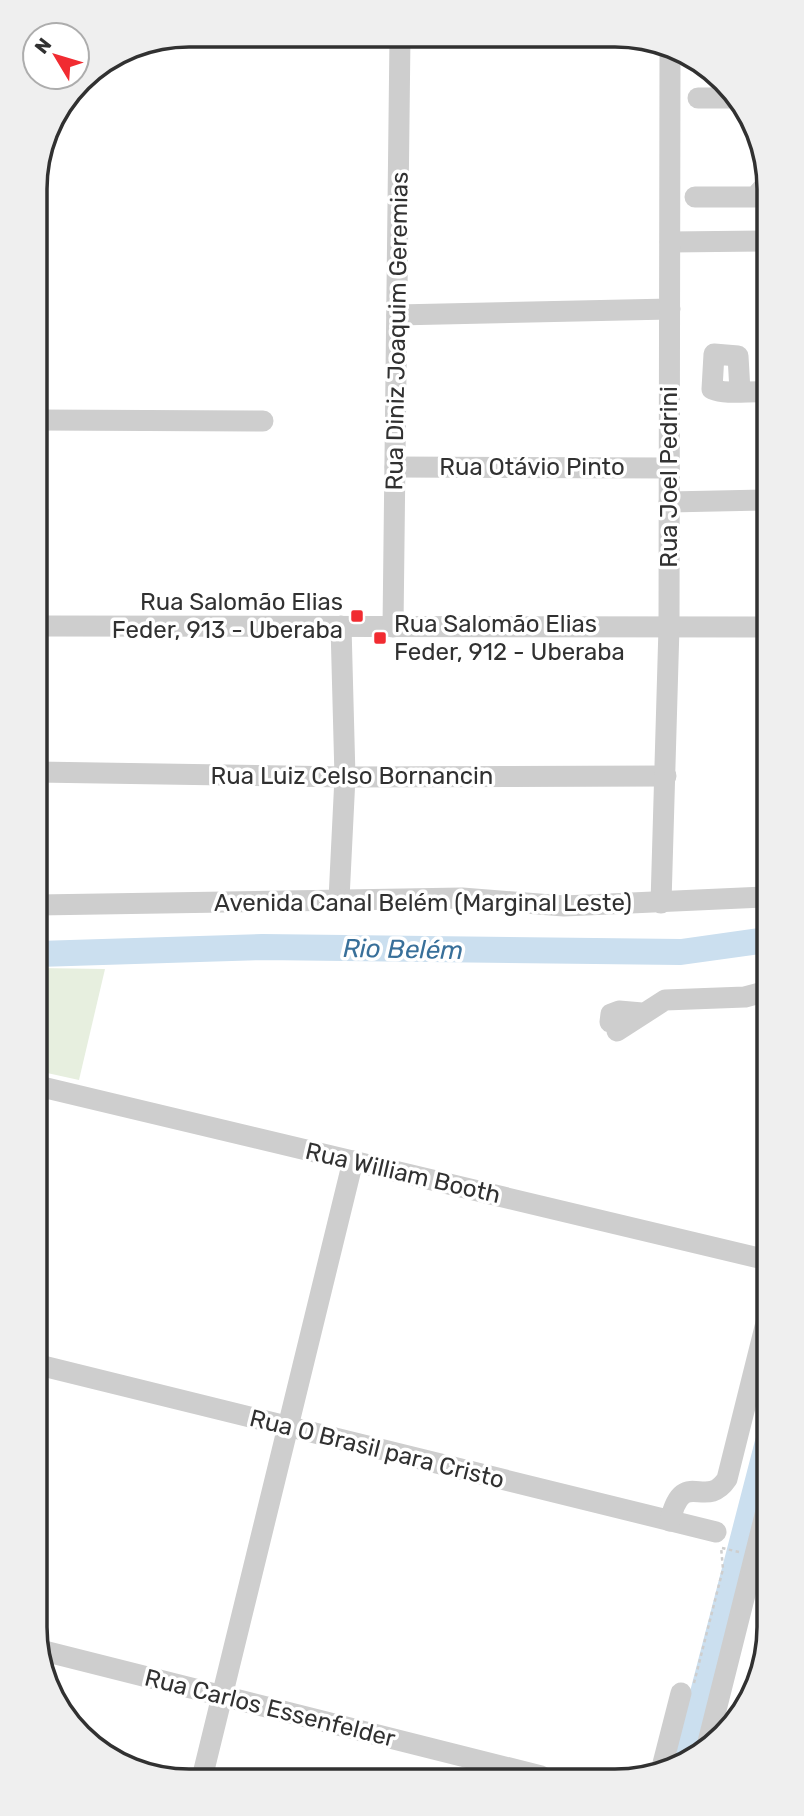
<svg xmlns="http://www.w3.org/2000/svg" width="804" height="1816" font-family="Rubik,sans-serif">
<style>
.green{fill:#e7efdf}
.lines{fill:none;stroke-linecap:round;stroke-linejoin:round}
.river{stroke:#cbdfef;stroke-width:26}
.path{stroke:#cecece;stroke-width:2.5;stroke-dasharray:3.5 3.5;stroke-linecap:butt}
.minor{stroke:#cecece;stroke-width:21}
.poi-dot{fill:#f12b31;stroke:#fff;stroke-width:2.5}
.labels{text-anchor:middle;stroke-width:7;stroke-linejoin:round;paint-order:stroke}
.street-label{font-size:24px;fill:#313131;stroke:#fff}
.poi-label{font-size:24px;fill:#313131;stroke:#fff;text-anchor:end}
.water-label{font-size:26px;font-style:italic;fill:#39709a;stroke:#fff}
.rim{fill:none;stroke:#313131;stroke-width:3.5}
</style>
<rect width="100%" height="100%" fill="#fff"/>
<path class="green" d="M 38,968 L 105,969 L 79,1080 L 38,1071 Z"/>
<g class="lines">
<g class="river">
<path d="M 38,954 L 262,947 L 681,952 L 766,940"/>
<path d="M 687,1755 L 768,1442"/>
</g>
<g class="path">
<path d="M 722,1548 L 739,1552"/>
<path d="M 694,1683 L 723,1569 L 721,1547"/>
</g>
<g class="minor">
<path d="M 698,98 L 734,98"/>
<path d="M 695,197 L 755,197 L 764,187"/>
<path d="M 670,242 L 764,241"/>
<path d="M 397,315 L 670,309"/>
<path d="M 740,391 L 738,356 L 714,354 L 712,389 C 727,395 748,391 765,392"/>
<path d="M 36,420 L 263,421"/>
<path d="M 395,467 L 669,468"/>
<path d="M 669,502 L 765,500"/>
<path d="M 37,626 L 765,627"/>
<path d="M 393,627 L 400,36"/>
<path d="M 37,772 L 345,777 L 666,776"/>
<path d="M 339,899 L 345,777 L 341,626"/>
<path d="M 661,903 L 669,627 L 670,51"/>
<path d="M 38,905 L 462,898 L 564,906 L 766,897"/>
<path d="M 642,1013 L 619,1011 L 611,1014 L 610,1022 L 618,1024 L 617,1031 L 665,1000 L 745,997 L 767,991"/>
<path d="M 38,1086 L 767,1260"/>
<path d="M 39,1365 L 716,1532"/>
<path d="M 670,1521 C 683,1465 705,1512 727,1479 L 768,1315"/>
<path d="M 40,1650 L 541,1776"/>
<path d="M 708,1742 L 768,1503"/>
<path d="M 661,1771 L 681,1693"/>
<path d="M 202,1778 L 353,1161"/>
</g>
</g>
<g class="poi-dot">
<rect x="350" y="609" width="14" height="14" rx="3.5"/>
<rect x="373" y="631" width="14" height="14" rx="3.5"/>
</g>
<g class="labels">
<g class="street-label">
<text transform="translate(397 331) rotate(-89)" y="8">Rua Diniz Joaquim Geremias</text>
<text x="532" y="475">Rua Otávio Pinto</text>
<text transform="translate(669 477) rotate(-90)" y="8">Rua Joel Pedrini</text>
<text x="352" y="784">Rua Luiz Celso Bornancin</text>
<text x="423" y="911">Avenida Canal Belém (Marginal Leste)</text>
<text transform="translate(403 1173) rotate(13)" y="8">Rua William Booth</text>
<text transform="translate(377 1449) rotate(14)" y="8">Rua O Brasil para Cristo</text>
<text transform="translate(270 1708) rotate(14)" y="8">Rua Carlos Essenfelder</text>
</g>
<g class="poi-label">
<text x="343" y="610">Rua Salomão Elias<tspan x="343" dy="28">Feder, 913 - Uberaba</tspan></text>
<text x="394" y="632" text-anchor="start">Rua Salomão Elias<tspan x="394" dy="28">Feder, 912 - Uberaba</tspan></text>
</g>
<g class="water-label">
<text transform="translate(403 949) rotate(1)" y="9">Rio Belém</text>
</g>
</g>
<path d="M0 0H804V1816H0ZM189 47H615A142 142 0 0 1 757 189V1627A142 142 0 0 1 615 1769H189A142 142 0 0 1 47 1627V189A142 142 0 0 1 189 47Z" fill="#efefef" fill-rule="evenodd"/>
<path class="rim" d="M189 47H615A142 142 0 0 1 757 189V1627A142 142 0 0 1 615 1769H189A142 142 0 0 1 47 1627V189A142 142 0 0 1 189 47Z"/>
<g transform="translate(56 56) rotate(308)"><circle r="33" fill="#ffffff" stroke="#adadad" stroke-width="2"/>
<path d="M0-5L12 26L0 18L-12 26Z" fill="#f12b31"/>
<text y="-10" font-size="19" font-weight="bold" text-anchor="middle" fill="#313131">N</text>
</g>
</svg>
